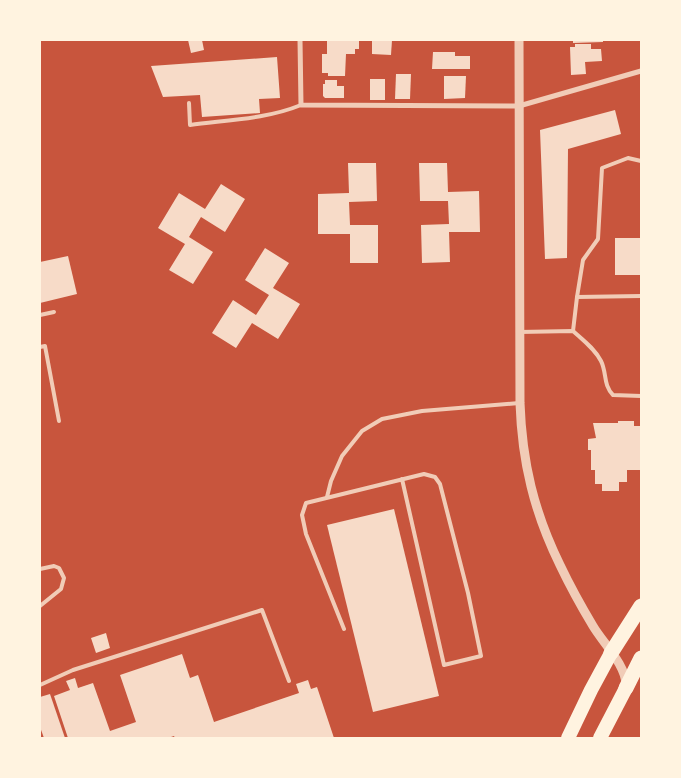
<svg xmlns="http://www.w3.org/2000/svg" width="681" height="778" font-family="'Roboto Condensed',sans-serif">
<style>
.building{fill:#f7dbc8}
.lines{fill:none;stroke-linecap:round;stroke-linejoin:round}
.service{stroke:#f1ccb7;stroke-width:4}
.minor{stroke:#f1ccb7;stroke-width:5}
.tertiary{stroke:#f1ccb7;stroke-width:9}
.trunk{stroke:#fff3e0;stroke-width:14}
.motorway{stroke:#fff3e0;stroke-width:15}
</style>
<rect width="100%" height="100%" fill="#c8553d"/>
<g class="building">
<path d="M 188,40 L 202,40 L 204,50 L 191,53 Z"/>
<path d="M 327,40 L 359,40 L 359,49 L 355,49 L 355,54 L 346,54 L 345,76 L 328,76 L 328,73 L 322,73 L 322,54 L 327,54 Z"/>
<path d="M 372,40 L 392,40 L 391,55 L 372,54 Z"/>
<path d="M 573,40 L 603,40 L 603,42 L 573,43 Z"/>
<path d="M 575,44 L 591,44 L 591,49 L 601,49 L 602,61 L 585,62 L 586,74 L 571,75 L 570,47 L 575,47 Z"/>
<path d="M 433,52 L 455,52 L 455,56 L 470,56 L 470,69 L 432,69 Z"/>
<path d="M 277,57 L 280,98 L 259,99 L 260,113 L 202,117 L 200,95 L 163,97 L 151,66 Z"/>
<path d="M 396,74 L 411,74 L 410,99 L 395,99 Z"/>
<path d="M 444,76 L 466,76 L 465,98 L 444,99 Z"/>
<rect x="370" y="79" width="15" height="21"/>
<path d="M 325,80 L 337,80 L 337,86 L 344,86 L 344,98 L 325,98 L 323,96 L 323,84 L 325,84 Z"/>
<path d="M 615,110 L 621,134 L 568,149 L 567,258 L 545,259 L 540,130 Z"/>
<path d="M 348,163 L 376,163 L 377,201 L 349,202 L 350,225 L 378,225 L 378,263 L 350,263 L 350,234 L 318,234 L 318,194 L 349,193 Z"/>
<path d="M 419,163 L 447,163 L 448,192 L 479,191 L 480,232 L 449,232 L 450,262 L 422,263 L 421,225 L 449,224 L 448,201 L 420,201 Z"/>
<path d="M 221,184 L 245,199 L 225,232 L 201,217 L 189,237 L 213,252 L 193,284 L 169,270 L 185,244 L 158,228 L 179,193 L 205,209 Z"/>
<rect x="615" y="238" width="26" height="37"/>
<path d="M 265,248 L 289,263 L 273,288 L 300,304 L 278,339 L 252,323 L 236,348 L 212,333 L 233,300 L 256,315 L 269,295 L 245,280 Z"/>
<path d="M 68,256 L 77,294 L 40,303 L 40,262 Z"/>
<path d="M 618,421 L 634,421 L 634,426 L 641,426 L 640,470 L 627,470 L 627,482 L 619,482 L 619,491 L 602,491 L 602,484 L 595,484 L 595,470 L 591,470 L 591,450 L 588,450 L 588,439 L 596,438 L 593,423 L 618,423 Z"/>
<path d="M 394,509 L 439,696 L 373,712 L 327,525 Z"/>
<path d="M 106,633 L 110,648 L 96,653 L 91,638 Z"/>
<path d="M 182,654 L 190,678 L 198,675 L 214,722 L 299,693 L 296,684 L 308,680 L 311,689 L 317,687 L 334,738 L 175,738 L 174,736 L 168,738 L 68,738 L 54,696 L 70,690 L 66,681 L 75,678 L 78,688 L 93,683 L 110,731 L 136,722 L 120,675 Z"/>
<path d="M 50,694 L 65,738 L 44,738 L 40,727 L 40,697 Z"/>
</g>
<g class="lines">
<g class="service">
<path d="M 189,103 L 190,125 C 227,120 267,119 301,105"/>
<path d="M 577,297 L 583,260 L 598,239 L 602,168 L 628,158 L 641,161"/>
<path d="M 40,315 L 54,312"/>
<path d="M 573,331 L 577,297 L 641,296"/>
<path d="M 519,332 L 573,331 C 583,340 595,349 601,361 C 607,373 603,385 613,395 L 641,396"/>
<path d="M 40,347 L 45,346 L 59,421"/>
<path d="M 327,497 L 331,481 L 342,456 L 362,431 L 382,419 L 422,411 L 519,403"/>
<path d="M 40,569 L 54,566 L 59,568 L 64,578 L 61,589 L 40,606"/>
<path d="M 344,629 L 306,534 L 302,515 L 306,503 L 424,474 L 435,477 L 440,484 L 468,593 L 481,656 L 444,665 L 402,479"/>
<path d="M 40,685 L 73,670 L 262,610 L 289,681"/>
</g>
<path class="minor" d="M 300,40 L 301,105 L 519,106 L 641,71"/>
<path class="tertiary" d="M 519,40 L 520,403 C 522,462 534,512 560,565 C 570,586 581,606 593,626 C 603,643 626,665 626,685"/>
<g class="trunk">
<path d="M 568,738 L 591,690 L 611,653"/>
<path d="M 600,738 L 626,688"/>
</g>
<g class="motorway">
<path d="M 611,653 L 641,606"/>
<path d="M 626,688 L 641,658"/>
</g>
</g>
<rect width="681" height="778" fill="none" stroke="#fff3e0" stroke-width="82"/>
</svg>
